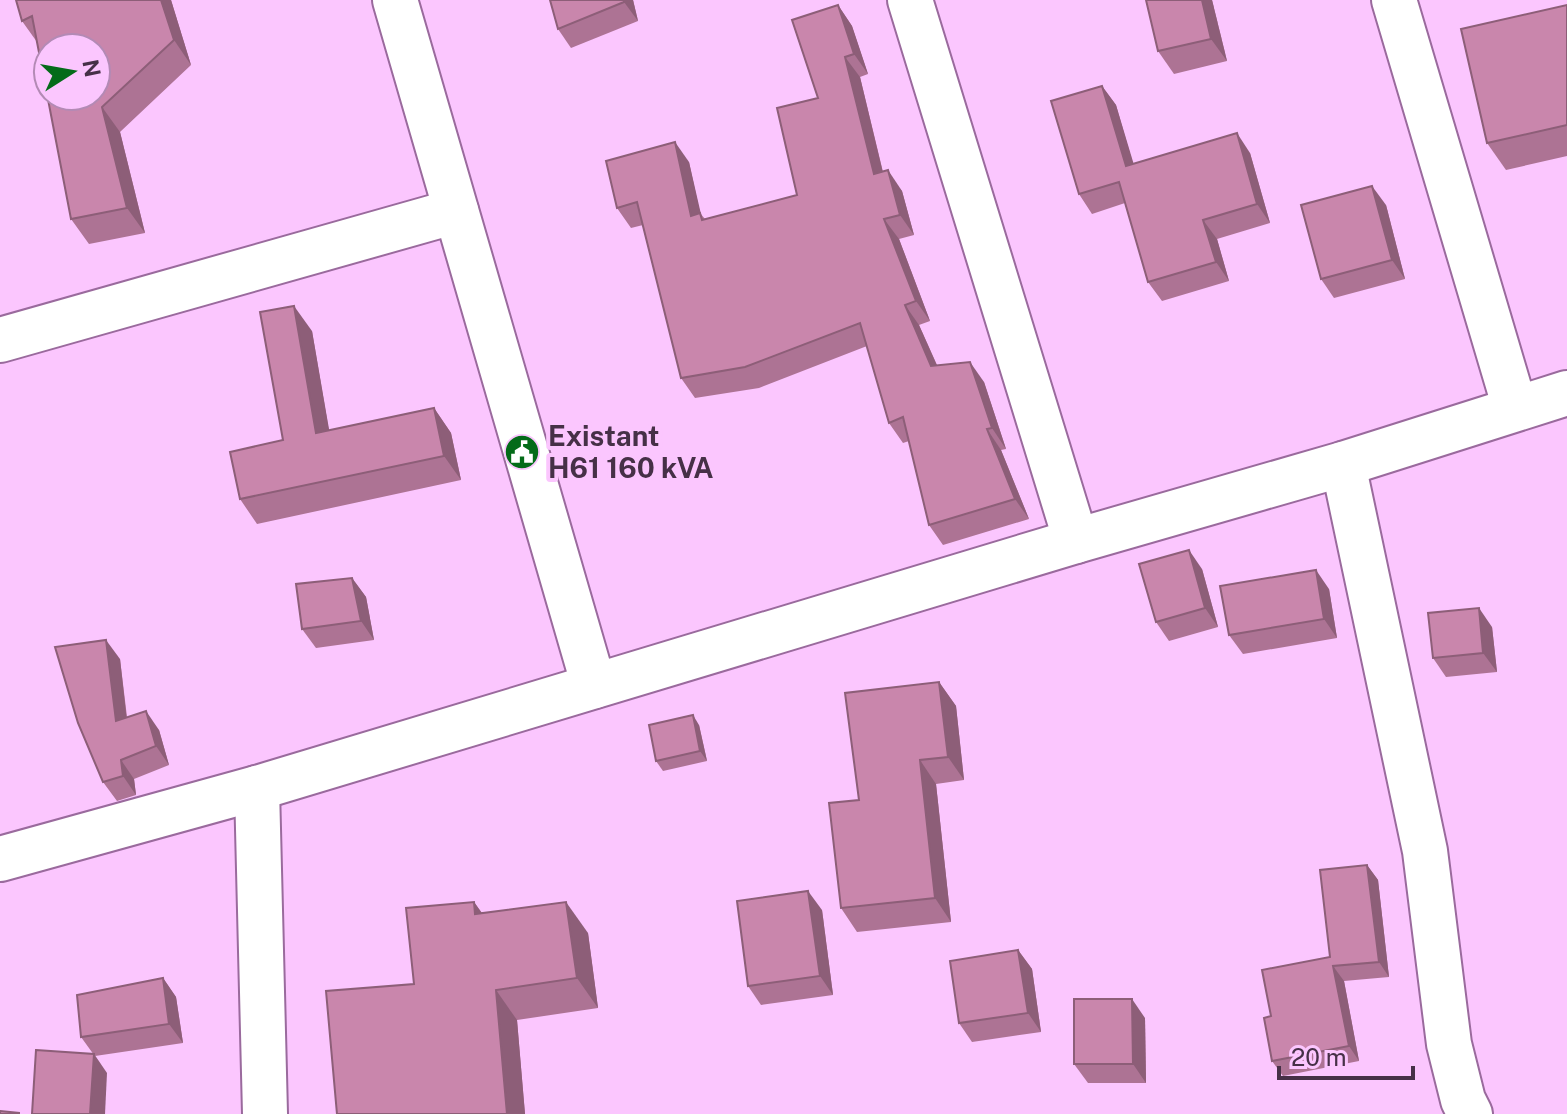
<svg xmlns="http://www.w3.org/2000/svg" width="1567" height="1114" font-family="'Public Sans',sans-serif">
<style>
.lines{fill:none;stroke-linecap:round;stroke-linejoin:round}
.minor-casing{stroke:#9a6a9d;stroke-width:48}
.minor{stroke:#fff;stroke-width:44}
.wall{fill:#ad7394}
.shaded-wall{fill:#8d5e78}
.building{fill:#c986ac;stroke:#8d5e78;stroke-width:2;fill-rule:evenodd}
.labels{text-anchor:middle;stroke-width:8;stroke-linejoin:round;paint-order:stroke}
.poi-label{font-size:28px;font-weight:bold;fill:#463047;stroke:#fbc6fe;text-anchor:start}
</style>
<rect width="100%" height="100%" fill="#fbc6fe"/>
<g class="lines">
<g class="minor-casing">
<g id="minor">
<path d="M 395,0 L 594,686"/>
<path d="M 910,0 L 1076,541"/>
<path d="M 1394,0 L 1515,408"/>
<path d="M 0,340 L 456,211"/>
<path d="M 1343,464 L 1425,851 L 1449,1044 L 1463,1100 L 1470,1114"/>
<path d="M 257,788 L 265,1114"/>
<path d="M 0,859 L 257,788 L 1076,541 L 1343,464 L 1567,393"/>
</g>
</g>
<use href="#minor" class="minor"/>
</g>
<g class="wall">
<path d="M 16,0 L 171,0 L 191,65 L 120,132 L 145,233 L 89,244 L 71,219 L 37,42 L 22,21 Z"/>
<path d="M 550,0 L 633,0 L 638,21 L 571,48 L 558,29 Z"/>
<path d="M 1146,0 L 1212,0 L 1227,61 L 1174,74 L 1158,51 Z"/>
<path d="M 838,5 L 852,26 L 868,74 L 860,77 L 883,172 L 902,191 L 914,235 L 899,239 L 930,321 L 919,325 L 937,365 L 984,382 L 1006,449 L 1001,450 L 1029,519 L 943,545 L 929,525 L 909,441 L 903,443 L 889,423 L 867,346 L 759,388 L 695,398 L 681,378 L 643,225 L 631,228 L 617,208 L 689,162 L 700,213 L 705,219 L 797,195 Z"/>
<path d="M 1567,5 L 1567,156 L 1506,170 L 1487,143 Z"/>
<path d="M 1102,86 L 1116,105 L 1133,164 L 1250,153 L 1270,223 L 1217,239 L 1229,281 L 1162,301 L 1148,282 L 1125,203 L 1092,214 L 1079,194 Z"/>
<path d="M 1386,205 L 1405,279 L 1334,298 L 1321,279 Z"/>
<path d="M 312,331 L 329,431 L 434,408 L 451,433 L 461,480 L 257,524 L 240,499 L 283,440 Z"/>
<path d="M 1202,569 L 1218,627 L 1169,641 L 1156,622 Z"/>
<path d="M 352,578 L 366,597 L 374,640 L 316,648 L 302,629 Z"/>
<path d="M 1329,589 L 1337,638 L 1243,654 L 1229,635 Z"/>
<path d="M 1492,627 L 1497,672 L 1446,677 L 1433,658 Z"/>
<path d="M 120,659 L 127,717 L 159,730 L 169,765 L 134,779 L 136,795 L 117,801 L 103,782 Z"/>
<path d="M 939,682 L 956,706 L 964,780 L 936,784 L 951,922 L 857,932 L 841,908 L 859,800 Z"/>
<path d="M 699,725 L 707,761 L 663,771 L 656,761 Z"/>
<path d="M 1367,865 L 1378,880 L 1389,977 L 1344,981 L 1359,1061 L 1283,1076 L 1272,1061 L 1271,1016 L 1330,957 Z"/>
<path d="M 474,902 L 482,913 L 588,933 L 598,1008 L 517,1020 L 525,1114 L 337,1114 Z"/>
<path d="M 822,910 L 833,995 L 761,1005 L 748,986 Z"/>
<path d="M 1018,950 L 1032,969 L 1041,1032 L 972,1042 L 959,1023 Z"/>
<path d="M 163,978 L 176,997 L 183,1043 L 95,1056 L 107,1073 L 81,1037 Z"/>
<path d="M 1145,1018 L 1146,1083 L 1088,1083 L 1074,1064 Z"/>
</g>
<g class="shaded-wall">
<path d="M 161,0 L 171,0 L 191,65 L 174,40 Z"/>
<path d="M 624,0 L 633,0 L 638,21 L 624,2 Z"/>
<path d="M 1202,0 L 1212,0 L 1227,61 L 1211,39 Z"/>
<path d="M 838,5 L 852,26 L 868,74 L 854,54 Z"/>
<path d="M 845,57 L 860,77 L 888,194 L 874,174 Z"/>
<path d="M 1102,86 L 1116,105 L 1140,185 L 1126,166 Z"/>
<path d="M 102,107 L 120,132 L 145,233 L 127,208 Z"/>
<path d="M 1237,133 L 1250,153 L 1270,223 L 1257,204 Z"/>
<path d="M 675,142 L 689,162 L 706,236 L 691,216 Z"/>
<path d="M 888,170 L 902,191 L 914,235 L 900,215 Z"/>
<path d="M 1372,186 L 1386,205 L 1405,279 L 1392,260 Z"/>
<path d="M 884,219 L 899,239 L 930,321 L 916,301 Z"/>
<path d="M 1203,220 L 1217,239 L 1229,281 L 1216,262 Z"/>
<path d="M 905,305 L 919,325 L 946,386 L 931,366 Z"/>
<path d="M 294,306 L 312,331 L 334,458 L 316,433 Z"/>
<path d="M 970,362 L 984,382 L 1006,449 L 992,428 Z"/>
<path d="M 434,408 L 451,433 L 461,480 L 444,456 Z"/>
<path d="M 987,429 L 1001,450 L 1029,519 L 1015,499 Z"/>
<path d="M 1189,550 L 1202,569 L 1218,627 L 1205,608 Z"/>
<path d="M 1316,570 L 1329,589 L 1337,638 L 1324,619 Z"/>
<path d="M 352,578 L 366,597 L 374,640 L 361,621 Z"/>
<path d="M 1479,608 L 1492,627 L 1497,672 L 1483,653 Z"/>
<path d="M 106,640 L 120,659 L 129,740 L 116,721 Z"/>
<path d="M 939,682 L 956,706 L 964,780 L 948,757 Z"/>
<path d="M 146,711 L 159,730 L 169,765 L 156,746 Z"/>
<path d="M 693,715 L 699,725 L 707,761 L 700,751 Z"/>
<path d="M 121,760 L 134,779 L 136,795 L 123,776 Z"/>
<path d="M 920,760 L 936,784 L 951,922 L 935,898 Z"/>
<path d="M 1367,865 L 1378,880 L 1389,977 L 1379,962 Z"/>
<path d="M 808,891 L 822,910 L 833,995 L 820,976 Z"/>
<path d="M 474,902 L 495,932 L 475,914 Z"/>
<path d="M 566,902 L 588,933 L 598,1008 L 577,978 Z"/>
<path d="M 1018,950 L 1032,969 L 1041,1032 L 1028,1013 Z"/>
<path d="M 1333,966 L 1344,981 L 1359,1061 L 1349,1046 Z"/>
<path d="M 163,978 L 176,997 L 183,1043 L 169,1024 Z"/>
<path d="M 496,990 L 517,1020 L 525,1114 L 507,1114 Z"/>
<path d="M 1132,999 L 1145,1018 L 1146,1083 L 1133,1064 Z"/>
<path d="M 94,1054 L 107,1073 L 105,1114 L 90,1114 Z"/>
</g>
<g class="building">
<path d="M 16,0 L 161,0 L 174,40 L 102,107 L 127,208 L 71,219 L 32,16 L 22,21 ZM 48,48 L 96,48 L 96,96 L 48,96 Z"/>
<path d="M 550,0 L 624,0 L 624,2 L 558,29 Z"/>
<path d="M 1146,0 L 1202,0 L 1211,39 L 1158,51 Z"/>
<path d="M 838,5 L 854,54 L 845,57 L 874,174 L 888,170 L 900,215 L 884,219 L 916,301 L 905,305 L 931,366 L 970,362 L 992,428 L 987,429 L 1015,499 L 929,525 L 903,417 L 889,423 L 860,323 L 745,367 L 681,378 L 637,202 L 617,208 L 606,161 L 675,142 L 691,216 L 700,213 L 702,220 L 797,195 L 777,108 L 818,98 L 792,20 Z"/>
<path d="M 1567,5 L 1567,125 L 1487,143 L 1461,29 Z"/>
<path d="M 1102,86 L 1126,166 L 1237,133 L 1257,204 L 1203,220 L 1216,262 L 1148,282 L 1119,182 L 1079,194 L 1051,101 Z"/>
<path d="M 1372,186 L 1392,260 L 1321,279 L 1301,205 Z"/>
<path d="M 294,306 L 316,433 L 434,408 L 444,456 L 240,499 L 230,452 L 283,440 L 260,312 Z"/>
<path d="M 1189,550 L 1205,608 L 1156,622 L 1139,564 Z"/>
<path d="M 1316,570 L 1324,619 L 1229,635 L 1220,586 Z"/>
<path d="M 352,578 L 361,621 L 302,629 L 296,584 Z"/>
<path d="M 1479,608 L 1483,653 L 1433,658 L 1428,613 Z"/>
<path d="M 106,640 L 116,721 L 146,711 L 156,746 L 121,760 L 123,776 L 103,782 L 78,723 L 55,647 Z"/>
<path d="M 939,682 L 948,757 L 920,760 L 935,898 L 841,908 L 829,803 L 859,800 L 845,693 Z"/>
<path d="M 693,715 L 700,751 L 656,761 L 649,725 Z"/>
<path d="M 1367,865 L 1379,962 L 1333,966 L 1349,1046 L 1272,1061 L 1264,1018 L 1271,1016 L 1262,970 L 1330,957 L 1320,870 Z"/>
<path d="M 808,891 L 820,976 L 748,986 L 737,901 Z"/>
<path d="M 474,902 L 475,914 L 566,902 L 577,978 L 496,990 L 507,1114 L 337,1114 L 326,991 L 414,984 L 406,908 Z"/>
<path d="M 1018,950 L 1028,1013 L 959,1023 L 950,961 Z"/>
<path d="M 163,978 L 169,1024 L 81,1037 L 77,995 Z"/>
<path d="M 1074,999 L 1132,999 L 1133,1064 L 1074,1064 Z"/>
<path d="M 36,1050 L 94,1054 L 90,1114 L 32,1114 Z"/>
<path d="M 0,1111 L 19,1113 L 19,1114 L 0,1114 Z"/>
</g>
<defs>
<g id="civic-disc" transform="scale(1.8)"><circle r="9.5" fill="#046b19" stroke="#fbc6fe"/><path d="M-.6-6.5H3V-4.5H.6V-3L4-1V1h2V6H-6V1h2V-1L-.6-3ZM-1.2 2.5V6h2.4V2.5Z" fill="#fff"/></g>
</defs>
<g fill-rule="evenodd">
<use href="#civic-disc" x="522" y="452"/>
</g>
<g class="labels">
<g class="poi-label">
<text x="548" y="446">Existant<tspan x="548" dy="32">H61 160 kVA</tspan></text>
</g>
</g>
<g transform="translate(72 72) rotate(79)"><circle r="38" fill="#fbc6fe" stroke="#b38ab5" stroke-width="2"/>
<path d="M0-6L14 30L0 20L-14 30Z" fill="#046b19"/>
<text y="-12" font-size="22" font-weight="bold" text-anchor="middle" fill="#463047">N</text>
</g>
<path d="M1279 1066v12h134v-12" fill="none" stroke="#463047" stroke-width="4"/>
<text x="1291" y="1066" font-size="24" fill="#463047" stroke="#fbc6fe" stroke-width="6" paint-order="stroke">20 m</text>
</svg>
